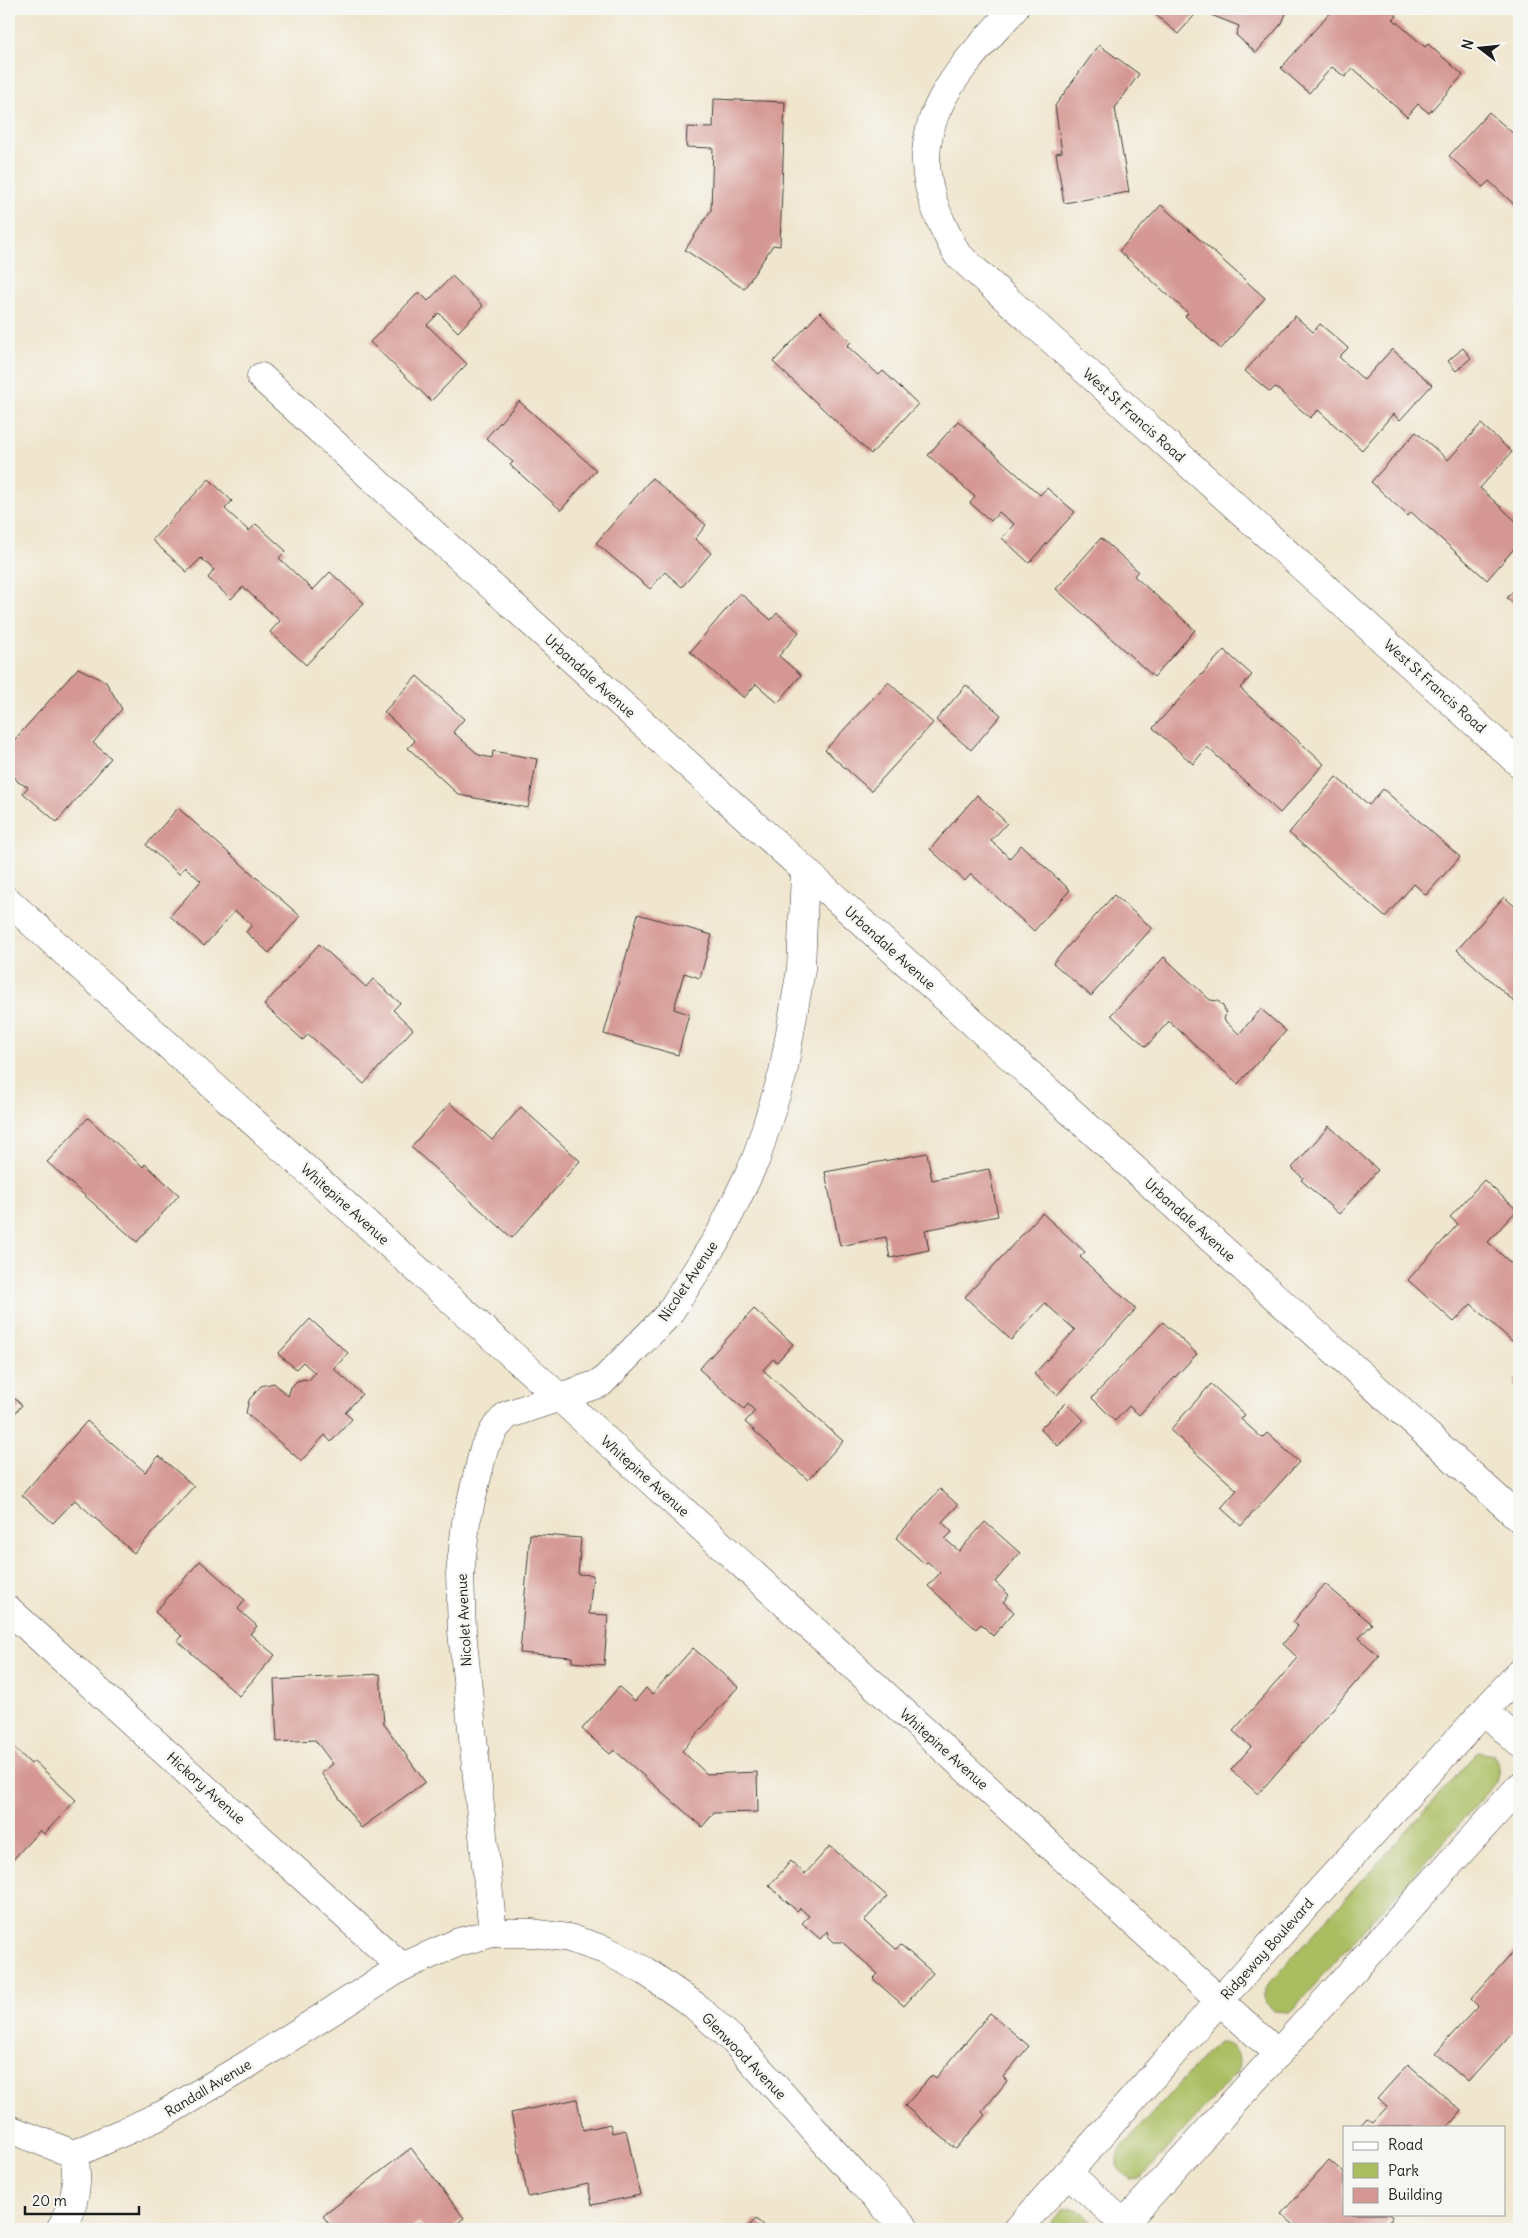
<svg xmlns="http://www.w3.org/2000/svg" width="1528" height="2238" font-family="Delius,sans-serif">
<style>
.green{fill:#aabd61;stroke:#636c3e}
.building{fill:#d59793}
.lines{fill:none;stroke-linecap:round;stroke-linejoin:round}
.street-casing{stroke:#3c3a37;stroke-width:29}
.street{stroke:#fff;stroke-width:28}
.labels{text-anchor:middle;stroke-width:5;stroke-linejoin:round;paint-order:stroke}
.street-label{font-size:14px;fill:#1c1c1c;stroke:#f6f6f2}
</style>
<rect width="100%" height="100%" fill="#f6f6f2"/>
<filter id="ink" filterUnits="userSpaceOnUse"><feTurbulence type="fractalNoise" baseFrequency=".02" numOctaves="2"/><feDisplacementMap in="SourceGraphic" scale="10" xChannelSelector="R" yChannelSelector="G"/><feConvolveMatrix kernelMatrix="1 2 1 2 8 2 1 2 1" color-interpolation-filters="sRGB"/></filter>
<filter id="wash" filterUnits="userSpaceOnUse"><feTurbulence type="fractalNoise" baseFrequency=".0096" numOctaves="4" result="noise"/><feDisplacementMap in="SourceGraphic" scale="20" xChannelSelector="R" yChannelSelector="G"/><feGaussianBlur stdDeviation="1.12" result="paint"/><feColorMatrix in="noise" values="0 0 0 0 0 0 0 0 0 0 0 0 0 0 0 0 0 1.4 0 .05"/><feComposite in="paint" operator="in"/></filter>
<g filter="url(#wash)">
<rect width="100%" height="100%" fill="#f0e5cd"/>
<g class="green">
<path d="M 1478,1752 L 1494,1755 C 1501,1765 1500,1771 1497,1782 L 1294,2008 L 1288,2012 L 1274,2011 L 1264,2001 L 1264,1994 L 1268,1984 Z"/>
<path d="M 1219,2042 C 1237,2045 1242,2055 1237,2072 L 1146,2172 L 1138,2178 L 1129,2179 C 1118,2169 1113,2164 1120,2149 L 1211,2048 Z"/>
<path d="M 1071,2208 C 1082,2209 1095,2217 1090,2229 L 1045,2229 L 1062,2210 Z"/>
</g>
<g id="blocks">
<g class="building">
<path d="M 1149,9 L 1200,9 L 1178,34 Z"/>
<path d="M 1213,9 L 1288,9 L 1282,23 L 1256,53 L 1236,35 L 1239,26 L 1211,15 Z"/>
<path d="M 1333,9 L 1389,9 L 1397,16 L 1393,19 L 1425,47 L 1428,44 L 1463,75 L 1429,113 L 1418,104 L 1407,117 L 1353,68 L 1345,77 L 1332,67 L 1309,93 L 1281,68 Z"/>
<path d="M 1099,45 L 1139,74 L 1115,108 L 1129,192 L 1064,203 L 1056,153 L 1062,152 L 1055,106 Z"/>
<path d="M 714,99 L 785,102 L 780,246 L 773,245 L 744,289 L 685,250 L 711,210 L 713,148 L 686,147 L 687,127 L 713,128 Z"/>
<path d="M 1489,112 L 1517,137 L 1519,134 L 1519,209 L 1489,181 L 1483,187 L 1449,156 Z"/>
<path d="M 1161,205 L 1265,298 L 1221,349 L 1185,316 L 1188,313 L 1119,251 Z"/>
<path d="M 452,276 L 483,306 L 458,332 L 439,313 L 427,325 L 467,364 L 431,401 L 370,342 L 419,292 L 428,301 Z"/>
<path d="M 820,312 L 851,342 L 847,346 L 879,375 L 883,371 L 918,404 L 871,454 L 773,362 Z"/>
<path d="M 1295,316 L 1313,332 L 1320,324 L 1348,348 L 1339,357 L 1364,380 L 1392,349 L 1432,385 L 1400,420 L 1393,414 L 1362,450 L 1318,410 L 1310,418 L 1275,387 L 1270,392 L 1245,371 Z"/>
<path d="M 1463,348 L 1471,358 L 1456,371 L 1448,361 Z"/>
<path d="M 519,401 L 596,470 L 561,510 L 510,465 L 513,462 L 486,438 Z"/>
<path d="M 958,421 L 1040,495 L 1047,488 L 1075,512 L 1029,563 L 1002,538 L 1014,524 L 999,512 L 991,521 L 970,503 L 975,497 L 928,455 Z"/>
<path d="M 1481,424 L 1512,452 L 1480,488 L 1519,524 L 1519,543 L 1487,580 L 1411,512 L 1408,516 L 1371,482 L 1416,432 L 1448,460 Z"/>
<path d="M 652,478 L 706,525 L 695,539 L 711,553 L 682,587 L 665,572 L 650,589 L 596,543 Z"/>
<path d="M 209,479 L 232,501 L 225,509 L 249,531 L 256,524 L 286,551 L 279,558 L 313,590 L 330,572 L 364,603 L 306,665 L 270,632 L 280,621 L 243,587 L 231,599 L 208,578 L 214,570 L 201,558 L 187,572 L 152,540 Z"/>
<path d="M 1101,538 L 1138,571 L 1134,576 L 1195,630 L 1154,677 L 1056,589 Z"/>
<path d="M 1519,584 L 1519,608 L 1507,598 Z"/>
<path d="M 740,593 L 771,620 L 777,613 L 799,632 L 779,656 L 801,675 L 778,703 L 756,684 L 744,698 L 690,652 Z"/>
<path d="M 1224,650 L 1252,675 L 1240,688 L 1324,764 L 1280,813 L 1207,747 L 1193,764 L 1153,728 Z"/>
<path d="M 78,668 L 106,682 L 122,709 L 93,743 L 111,758 L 57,822 L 23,793 L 28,787 L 18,782 L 9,769 L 9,746 Z"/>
<path d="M 417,676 L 464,719 L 453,732 L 479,755 L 492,758 L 493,751 L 537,759 L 528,808 L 459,795 L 408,748 L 415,741 L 384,712 Z"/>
<path d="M 888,682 L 933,723 L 871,791 L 825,750 Z"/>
<path d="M 966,685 L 1001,715 L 971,750 L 936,720 Z"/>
<path d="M 1336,777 L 1369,805 L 1383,789 L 1460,857 L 1426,895 L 1414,884 L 1385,917 L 1289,833 Z"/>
<path d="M 977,795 L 1007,823 L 991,841 L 1010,858 L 1021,845 L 1070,890 L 1034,931 L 971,874 L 965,881 L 930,849 Z"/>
<path d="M 178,808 L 300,916 L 269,953 L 246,932 L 252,925 L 235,911 L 204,946 L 170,916 L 201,881 L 185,867 L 179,874 L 146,845 Z"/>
<path d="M 1114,895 L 1152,928 L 1091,996 L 1053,963 Z"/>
<path d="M 1504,897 L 1519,910 L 1519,1006 L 1457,950 Z"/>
<path d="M 638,914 L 712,935 L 700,978 L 684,973 L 674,1009 L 689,1014 L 678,1055 L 604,1034 Z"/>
<path d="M 319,944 L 366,987 L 373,979 L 400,1003 L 393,1010 L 413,1029 L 364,1084 L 308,1034 L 303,1040 L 264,1005 Z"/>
<path d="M 1164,957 L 1210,1000 L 1218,1001 L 1223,1006 L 1226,1013 L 1224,1020 L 1239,1034 L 1261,1009 L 1286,1031 L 1238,1084 L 1169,1021 L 1146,1047 L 1111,1015 Z"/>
<path d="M 450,1103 L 492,1140 L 521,1107 L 580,1161 L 512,1238 L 411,1147 Z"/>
<path d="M 88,1118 L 143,1167 L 145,1164 L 179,1195 L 137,1242 L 47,1162 Z"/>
<path d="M 1329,1126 L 1378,1170 L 1339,1214 L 1301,1180 L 1303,1178 L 1292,1168 Z"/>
<path d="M 927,1153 L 932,1180 L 989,1169 L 998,1216 L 925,1230 L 929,1250 L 890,1258 L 886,1237 L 840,1246 L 825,1172 Z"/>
<path d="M 1484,1180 L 1517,1210 L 1488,1242 L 1519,1271 L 1519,1333 L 1512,1341 L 1471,1304 L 1454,1322 L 1408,1280 L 1458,1224 L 1450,1217 Z"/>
<path d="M 1042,1213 L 1085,1252 L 1080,1257 L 1136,1309 L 1057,1395 L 1034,1374 L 1075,1330 L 1045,1303 L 1011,1340 L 965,1297 Z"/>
<path d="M 754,1309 L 793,1344 L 777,1362 L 773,1359 L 763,1370 L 843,1441 L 808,1480 L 745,1422 L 755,1411 L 748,1404 L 744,1409 L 699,1369 Z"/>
<path d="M 310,1319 L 348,1353 L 334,1369 L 362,1394 L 345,1413 L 352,1419 L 331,1442 L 325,1435 L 301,1461 L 246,1413 L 249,1400 L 261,1386 L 274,1383 L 288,1396 L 291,1387 L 297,1381 L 305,1379 L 308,1381 L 315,1373 L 303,1362 L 296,1369 L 278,1354 Z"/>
<path d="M 1163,1322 L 1197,1354 L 1139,1415 L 1129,1406 L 1115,1421 L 1092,1398 Z"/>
<path d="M 1519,1374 L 1519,1385 L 1514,1381 Z"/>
<path d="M 1211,1384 L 1245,1415 L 1241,1419 L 1262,1438 L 1267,1433 L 1299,1462 L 1241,1526 L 1221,1508 L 1237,1490 L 1170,1430 Z"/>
<path d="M 9,1394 L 22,1405 L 9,1420 Z"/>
<path d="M 1066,1403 L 1084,1420 L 1058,1446 L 1040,1429 Z"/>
<path d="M 87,1421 L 145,1472 L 159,1456 L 194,1486 L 134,1553 L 75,1500 L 53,1523 L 22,1495 Z"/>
<path d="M 940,1489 L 958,1505 L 942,1522 L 952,1532 L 945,1539 L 959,1551 L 985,1522 L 1020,1553 L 995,1582 L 1009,1595 L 1003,1602 L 1014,1612 L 993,1636 L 981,1624 L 976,1629 L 928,1586 L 940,1573 L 928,1562 L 925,1564 L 896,1538 Z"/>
<path d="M 530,1534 L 581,1538 L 578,1574 L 593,1575 L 589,1614 L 608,1615 L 604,1665 L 572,1662 L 572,1657 L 520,1653 Z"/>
<path d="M 200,1561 L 245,1600 L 238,1609 L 257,1626 L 250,1634 L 275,1655 L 239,1696 L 178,1641 L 182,1636 L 155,1612 Z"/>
<path d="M 1325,1584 L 1372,1624 L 1359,1638 L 1379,1656 L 1258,1794 L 1231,1770 L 1251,1747 L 1233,1731 L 1298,1658 L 1283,1644 L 1298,1626 L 1293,1622 Z"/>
<path d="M 693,1648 L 738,1687 L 682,1751 L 707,1774 L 757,1772 L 758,1812 L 714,1813 L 702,1827 L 614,1750 L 610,1754 L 582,1729 L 619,1687 L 635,1701 L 646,1688 L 652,1694 Z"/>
<path d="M 380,1674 L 384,1724 L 425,1782 L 361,1828 L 321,1773 L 333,1764 L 315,1740 L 277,1742 L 274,1680 Z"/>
<path d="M 9,1743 L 31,1764 L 34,1761 L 76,1800 L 44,1834 L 40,1830 L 9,1864 Z"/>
<path d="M 830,1846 L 887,1896 L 864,1921 L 896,1949 L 901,1945 L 933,1973 L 904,2006 L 873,1979 L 878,1974 L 842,1942 L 834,1942 L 828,1936 L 827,1931 L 820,1939 L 802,1923 L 809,1916 L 800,1908 L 797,1911 L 769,1886 L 791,1861 L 805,1874 Z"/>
<path d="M 1519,1945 L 1519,2025 L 1468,2082 L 1435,2053 L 1478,2006 L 1471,1999 Z"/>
<path d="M 990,2013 L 1029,2046 L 1003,2077 L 1007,2081 L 982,2112 L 985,2115 L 956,2149 L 905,2106 L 932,2075 L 936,2078 Z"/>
<path d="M 1408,2064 L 1461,2111 L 1448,2127 L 1359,2127 L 1367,2118 L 1373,2122 L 1387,2107 L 1377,2099 Z"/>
<path d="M 577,2099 L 583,2130 L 610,2124 L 612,2133 L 626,2130 L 640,2195 L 592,2205 L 588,2184 L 528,2197 L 511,2113 Z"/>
<path d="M 411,2148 L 464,2218 L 450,2229 L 424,2229 L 419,2222 L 410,2229 L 333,2229 L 323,2216 Z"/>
<path d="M 1329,2160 L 1344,2173 L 1344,2214 L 1390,2214 L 1393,2217 L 1383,2229 L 1299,2229 L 1281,2214 Z"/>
<path d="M 756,2219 L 767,2229 L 746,2229 Z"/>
</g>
</g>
</g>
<g filter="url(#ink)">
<use href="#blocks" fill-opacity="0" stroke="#3c3a37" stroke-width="1"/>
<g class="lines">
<g class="street-casing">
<g id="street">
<path d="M 1014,9 C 967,61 908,115 931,194 C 937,216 947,235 957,254 L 1519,763"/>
<path d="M 261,377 L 1519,1518"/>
<path d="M 9,902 L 559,1397 L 1278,2054"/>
<path d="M 9,1610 L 402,1967"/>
<path d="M 1485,1711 L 1519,1743"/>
<path d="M 493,1933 L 462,1631 L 460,1574 L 466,1522 L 484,1448 L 496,1427 L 507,1415 L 601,1383 L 668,1315 L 720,1234 L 756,1159 L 783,1073 L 801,969 L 805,871"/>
<path d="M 9,2129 L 74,2154"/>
<path d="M 1068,2173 L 1130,2229"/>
<path d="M 60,2229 C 76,2205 79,2182 74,2154 L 164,2114 L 245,2066 L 402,1967 L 459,1942 L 493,1933 L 533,1933 L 569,1938 L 605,1950 L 645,1971 L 694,2005 L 734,2041 L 860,2181 L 906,2229"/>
<path d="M 1018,2229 L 1220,2000 L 1519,1673"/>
<path d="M 1119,2229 L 1519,1787"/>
</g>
</g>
<use href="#street" class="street"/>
</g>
</g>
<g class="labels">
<g class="street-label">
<text transform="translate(1134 415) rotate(42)" y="5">West St Francis Road</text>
<text transform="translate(590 676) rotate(42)" y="5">Urbandale Avenue</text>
<text transform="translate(1435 686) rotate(42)" y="5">West St Francis Road</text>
<text transform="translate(890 948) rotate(42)" y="5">Urbandale Avenue</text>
<text transform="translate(345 1204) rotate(42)" y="5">Whitepine Avenue</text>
<text transform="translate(1190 1220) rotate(42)" y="5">Urbandale Avenue</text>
<text transform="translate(688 1281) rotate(-56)" y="5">Nicolet Avenue</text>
<text transform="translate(645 1476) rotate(42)" y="5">Whitepine Avenue</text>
<text transform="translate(464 1620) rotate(-93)" y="5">Nicolet Avenue</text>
<text transform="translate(944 1749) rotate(42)" y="5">Whitepine Avenue</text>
<text transform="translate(206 1788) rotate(42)" y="5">Hickory Avenue</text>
<text transform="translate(1267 1949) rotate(-48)" y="5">Ridgeway Boulevard</text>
<text transform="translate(744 2056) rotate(46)" y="5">Glenwood Avenue</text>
<text transform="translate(208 2088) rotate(-31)" y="5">Randall Avenue</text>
</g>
</g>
<rect width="1528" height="2238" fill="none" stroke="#f6f6f2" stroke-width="30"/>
<rect x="1343" y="2126" width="162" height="90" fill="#f6f6f2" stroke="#9f9f9c"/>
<rect x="1353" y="2142" width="25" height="8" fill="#ffffff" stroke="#9f9f9c"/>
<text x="1388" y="2150" font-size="15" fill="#1c1c1c">Road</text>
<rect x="1353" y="2163" width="25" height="15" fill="#aabd61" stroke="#9f9f9c"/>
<text x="1388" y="2176" font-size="15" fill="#1c1c1c">Park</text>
<rect x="1353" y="2188" width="25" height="15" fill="#d59793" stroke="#9f9f9c"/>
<text x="1388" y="2200" font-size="15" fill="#1c1c1c">Building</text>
<g transform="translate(1480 48) rotate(286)" stroke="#f6f6f2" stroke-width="4" paint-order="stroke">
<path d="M0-4L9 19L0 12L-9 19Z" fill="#1c1c1c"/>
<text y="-8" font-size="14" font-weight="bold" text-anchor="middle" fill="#1c1c1c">N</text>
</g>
<path d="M25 2206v8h114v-8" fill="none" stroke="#1c1c1c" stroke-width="2.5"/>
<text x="32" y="2206" font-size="15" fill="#1c1c1c" stroke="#f6f6f2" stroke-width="4" paint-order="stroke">20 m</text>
</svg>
